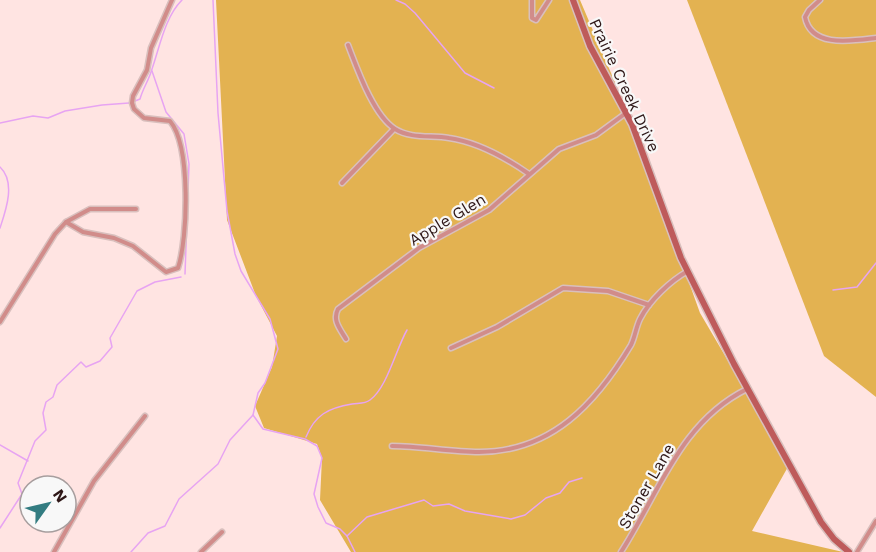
<svg xmlns="http://www.w3.org/2000/svg" width="876" height="552" font-family="'Work Sans',sans-serif">
<style>
.forest{fill:#e3b251}
.lines{fill:none;stroke-linecap:round;stroke-linejoin:round}
.stream{stroke:#e7a4f2;stroke-width:1.5}
.minor-casing{stroke:#d9bfbd;stroke-width:7}
.secondary-casing{stroke:#d9bfbd;stroke-width:9}
.minor{stroke:#d18c8a;stroke-width:4}
.secondary{stroke:#be5b5b;stroke-width:6}
.labels{text-anchor:middle;stroke-width:4.5;stroke-linejoin:round;paint-order:stroke}
.street-label{font-size:16px;fill:#2e1717;stroke:#f8f8f8}
</style>
<rect width="100%" height="100%" fill="#ffe4e2"/>
<g class="forest">
<path d="M 216,0 L 580,0 L 628,113 L 700,313 L 789,465 L 752,531 L 843,552 L 351,552 L 320,500 L 322,458 L 317,444 L 264,428 L 255,406 L 272,367 L 277,336 L 256,296 L 227,220 Z"/>
<path d="M 687,0 L 876,0 L 876,397 L 824,356 Z"/>
</g>
<g class="lines">
<g class="stream">
<path d="M 213,0 L 218,113 L 227,211 L 235,254 L 241,271 L 270,319 L 278,349 L 265,383 L 258,393 L 253,415 L 263,429 L 305,439 L 317,446 L 322,458 L 314,494 L 318,507 L 326,523 L 340,529 L 347,536 L 355,552"/>
<path d="M 396,0 L 405,4 L 415,13 L 465,73 L 494,88"/>
<path d="M 152,71 L 166,112 L 184,134 L 189,164 L 185,274"/>
<path d="M 135,101 L 140,99 C 143,88 149,80 152,69 C 160,46 165,17 182,0"/>
<path d="M 0,123 L 33,116 L 48,118 L 65,111 L 102,105 L 129,103"/>
<path d="M 0,167 C 16,182 6,210 0,228"/>
<path d="M 833,290 L 857,287 L 876,263"/>
<path d="M 306,437 C 315,415 328,408 352,404 C 358,403 365,404 370,400 C 387,388 396,349 407,330"/>
<path d="M 0,445 L 28,461"/>
<path d="M 0,528 L 22,494 L 18,483 L 35,441 L 46,430 L 43,413 L 46,402 L 53,397 L 57,385 L 81,362 L 86,367 L 100,361 L 112,347 L 110,338 L 137,291 L 155,282 L 181,277"/>
<path d="M 347,536 L 367,517 L 424,500 L 433,506 L 449,504 L 465,511 L 511,519 L 525,515 L 546,498 L 560,493 L 569,482 L 582,478"/>
<path d="M 131,552 L 148,533 L 165,526 L 179,499 L 218,464 L 230,440 L 253,415"/>
</g>
<g class="minor-casing">
<g id="minor">
<path d="M 532,0 L 532,18 L 536,20 L 549,0"/>
<path d="M 820,0 L 809,10 L 805,17 C 811,48 851,41 876,38"/>
<path d="M 348,45 C 357,68 373,115 395,129 C 411,139 431,135 449,138 C 477,142 506,158 529,174"/>
<path d="M 342,183 L 394,129"/>
<path d="M 66,222 L 90,209 L 136,209"/>
<path d="M 0,322 L 55,234 L 66,222 L 83,232 L 114,238 L 133,246 L 166,272 L 178,268 C 188,238 191,146 170,121 L 144,118 L 134,109 L 132,103 L 133,96 L 147,70 L 151,48 L 172,0"/>
<path d="M 346,339 C 340,329 332,320 338,309 L 419,248 L 489,210 L 559,149 L 596,135 L 626,113"/>
<path d="M 451,348 L 497,327 L 563,288 L 608,291 L 649,305"/>
<path d="M 392,446 C 421,446 450,452 479,452 C 552,452 596,403 631,345 C 635,337 636,327 640,319 C 649,301 670,281 688,271"/>
<path d="M 54,552 L 94,481 L 145,416"/>
<path d="M 201,552 L 222,532"/>
<path d="M 621,552 C 659,493 680,422 747,389"/>
<path d="M 857,552 L 876,521"/>
</g>
</g>
<g class="secondary-casing">
<path id="secondary" d="M 573,0 L 590,46 L 632,124 L 681,258 L 734,364 L 821,522 L 834,539 L 849,552"/>
</g>
<use href="#minor" class="minor"/>
<use href="#secondary" class="secondary"/>
</g>
<g class="labels">
<g class="street-label">
<text transform="translate(625 85) rotate(65)" y="6">Prairie Creek Drive</text>
<text transform="translate(447 219) rotate(-31)" y="6">Apple Glen</text>
<text transform="translate(646 486) rotate(-60)" y="6">Stoner Lane</text>
</g>
</g>
<g transform="translate(48 504) rotate(56)"><circle r="28" fill="#f8f8f8" stroke="#a79e9e" stroke-width="1.5"/>
<path d="M0-4.5L10 22L0 15L-10 22Z" fill="#337c81"/>
<text y="-9" font-size="16" font-weight="bold" text-anchor="middle" fill="#2e1717">N</text>
</g>
</svg>
